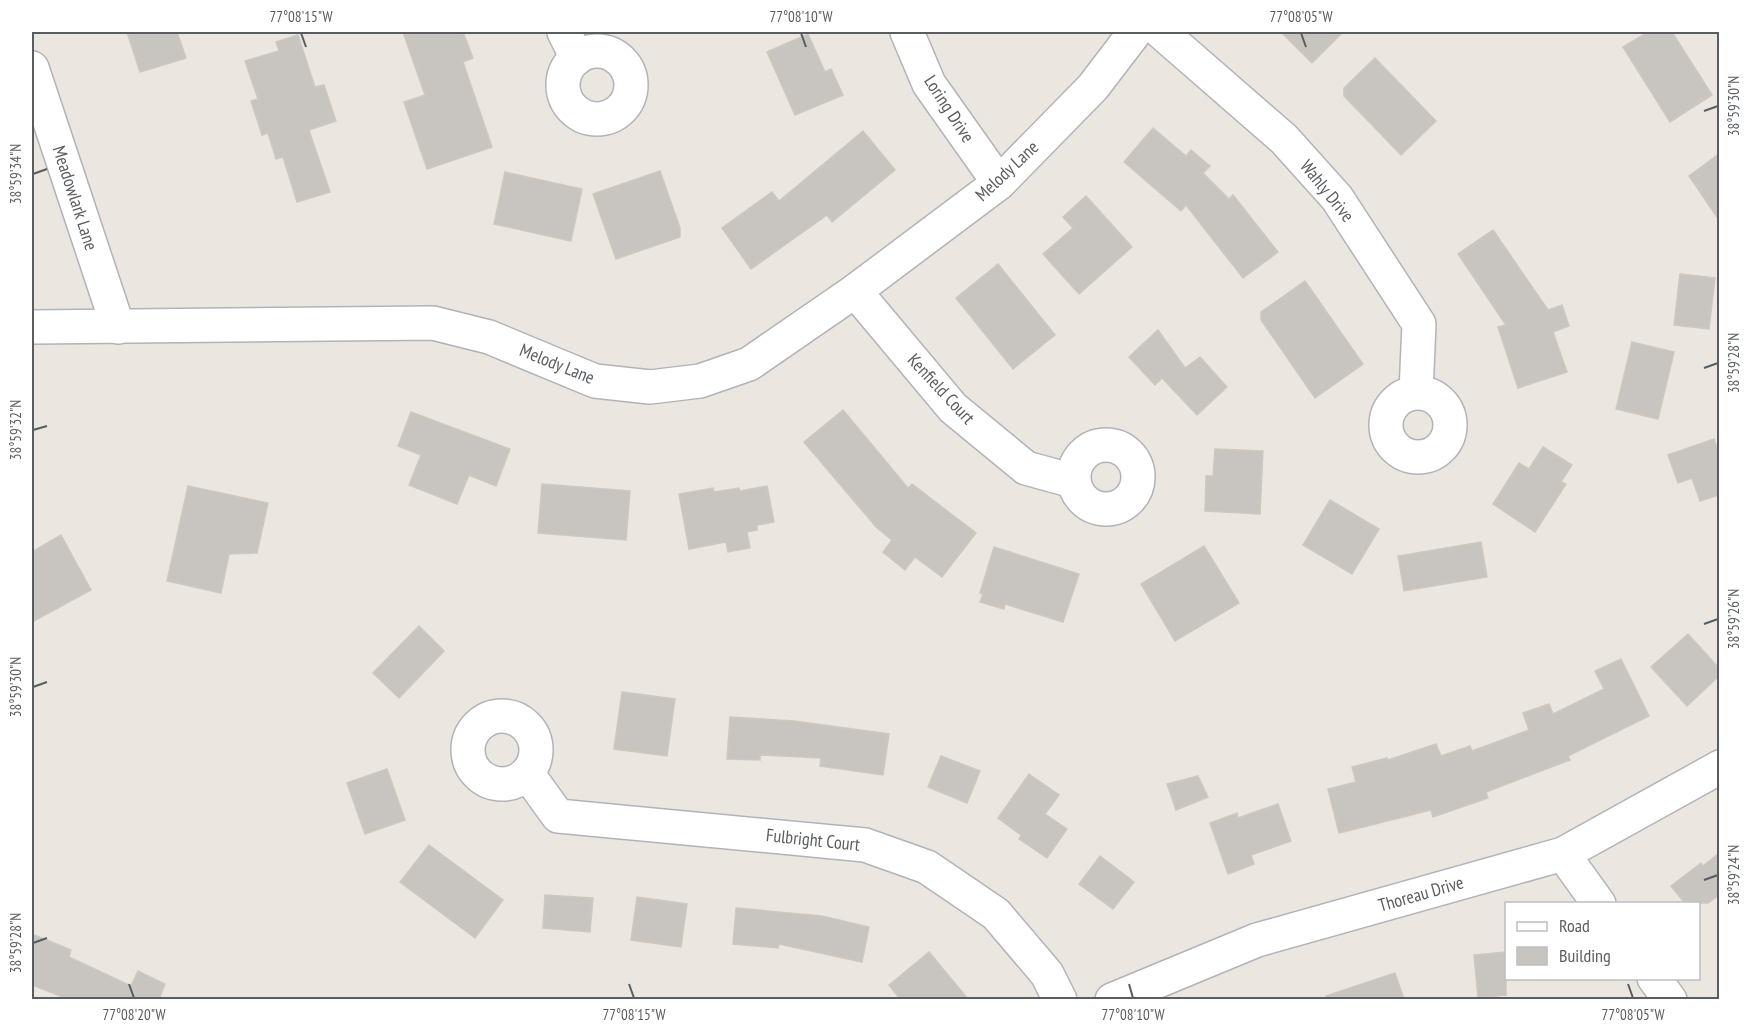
<svg xmlns="http://www.w3.org/2000/svg" width="1751" height="1031" font-family="'PT Sans Narrow',sans-serif">
<style>
.building{fill:#c8c4bf;stroke:#cfc8bf;stroke-width:1.5}
.lines{fill:none;stroke-linecap:round;stroke-linejoin:round}
.minor-casing{stroke:#b1b3b7;stroke-width:36}
.minor{stroke:#fff;stroke-width:33}
.ticks{fill:none;stroke:#595d60;stroke-width:2}
.labels{text-anchor:middle;stroke-width:5;stroke-linejoin:round;paint-order:stroke}
.street-label{font-size:18px;fill:#595d60;stroke:#fff}
.neatline{fill:none;stroke:#595d60;stroke-width:2}
.ticks-label{font-size:15px;text-anchor:middle;fill:#595d60}
</style>
<rect width="100%" height="100%" fill="#ebe7e0"/>
<g class="building">
<path d="M 127,32 L 177,32 L 186,58 L 140,72 Z"/>
<path d="M 403,32 L 463,32 L 473,58 L 463,62 L 492,147 L 427,169 L 404,102 L 425,95 Z"/>
<path d="M 1281,32 L 1343,32 L 1312,63 Z"/>
<path d="M 1648,32 L 1672,32 L 1712,95 L 1670,122 L 1623,47 Z"/>
<path d="M 808,34 L 825,72 L 831,69 L 843,95 L 795,115 L 767,52 Z"/>
<path d="M 298,35 L 315,87 L 324,85 L 336,121 L 309,130 L 330,192 L 297,202 L 283,157 L 276,159 L 268,133 L 262,135 L 251,101 L 258,99 L 245,61 L 279,51 L 276,42 Z"/>
<path d="M 1375,58 L 1436,121 L 1401,155 L 1344,96 L 1344,88 Z"/>
<path d="M 1153,128 L 1186,156 L 1191,150 L 1210,166 L 1203,173 L 1229,199 L 1233,195 L 1278,252 L 1243,278 L 1186,205 L 1181,211 L 1124,162 Z"/>
<path d="M 863,131 L 895,170 L 832,222 L 827,215 L 751,269 L 722,228 L 772,192 L 779,201 Z"/>
<path d="M 1719,154 L 1719,220 L 1689,176 Z"/>
<path d="M 660,171 L 680,228 L 680,237 L 616,259 L 593,194 Z"/>
<path d="M 505,172 L 582,189 L 571,241 L 494,224 Z"/>
<path d="M 1086,196 L 1132,247 L 1079,294 L 1043,254 L 1073,228 L 1063,217 Z"/>
<path d="M 1493,230 L 1548,310 L 1562,305 L 1569,326 L 1553,332 L 1567,372 L 1518,388 L 1498,327 L 1506,325 L 1458,254 Z"/>
<path d="M 998,264 L 1055,335 L 1013,369 L 956,298 Z"/>
<path d="M 1680,274 L 1715,278 L 1709,329 L 1674,325 Z"/>
<path d="M 1305,281 L 1363,364 L 1315,398 L 1261,320 L 1261,312 Z"/>
<path d="M 1158,330 L 1185,368 L 1200,357 L 1227,387 L 1197,415 L 1162,378 L 1155,385 L 1129,357 Z"/>
<path d="M 1632,342 L 1674,352 L 1658,419 L 1616,409 Z"/>
<path d="M 843,410 L 908,488 L 912,484 L 976,533 L 942,577 L 915,557 L 905,570 L 883,552 L 892,540 L 877,528 L 804,442 Z"/>
<path d="M 411,412 L 510,449 L 496,486 L 469,475 L 457,504 L 409,485 L 421,455 L 398,446 Z"/>
<path d="M 1714,439 L 1719,454 L 1719,495 L 1700,501 L 1692,478 L 1678,483 L 1668,455 Z"/>
<path d="M 1543,447 L 1572,465 L 1561,482 L 1566,484 L 1535,532 L 1493,504 L 1519,463 L 1529,469 Z"/>
<path d="M 1215,449 L 1263,451 L 1260,514 L 1205,511 L 1206,476 L 1213,476 Z"/>
<path d="M 542,484 L 630,491 L 626,540 L 538,533 Z"/>
<path d="M 188,486 L 268,503 L 257,553 L 229,554 L 221,593 L 167,581 Z"/>
<path d="M 767,486 L 774,522 L 757,525 L 757,530 L 747,532 L 750,548 L 728,552 L 726,542 L 689,549 L 679,494 L 713,488 L 714,492 L 739,488 L 740,491 Z"/>
<path d="M 1330,500 L 1379,529 L 1352,574 L 1303,545 Z"/>
<path d="M 61,535 L 91,590 L 32,622 L 32,552 Z"/>
<path d="M 1481,542 L 1487,577 L 1404,591 L 1398,556 Z"/>
<path d="M 1204,546 L 1239,603 L 1175,641 L 1141,584 Z"/>
<path d="M 994,547 L 1079,574 L 1063,622 L 1005,604 L 1004,609 L 980,602 L 983,594 L 980,593 Z"/>
<path d="M 419,626 L 444,651 L 399,698 L 373,673 Z"/>
<path d="M 1688,634 L 1719,668 L 1719,676 L 1687,706 L 1651,667 Z"/>
<path d="M 1621,659 L 1649,716 L 1568,756 L 1570,760 L 1486,792 L 1488,798 L 1433,817 L 1431,810 L 1339,833 L 1328,789 L 1356,782 L 1352,767 L 1387,758 L 1388,760 L 1436,744 L 1441,756 L 1470,746 L 1472,751 L 1529,730 L 1523,713 L 1549,704 L 1553,714 L 1604,689 L 1595,671 Z"/>
<path d="M 622,692 L 675,699 L 667,756 L 614,749 Z"/>
<path d="M 730,717 L 794,721 L 889,734 L 883,775 L 820,766 L 821,758 L 760,755 L 760,760 L 727,759 Z"/>
<path d="M 941,756 L 980,771 L 967,803 L 928,787 Z"/>
<path d="M 387,769 L 405,820 L 365,834 L 347,783 Z"/>
<path d="M 1029,774 L 1059,795 L 1045,814 L 1067,829 L 1047,858 L 1019,839 L 1021,835 L 998,818 Z"/>
<path d="M 1198,776 L 1208,797 L 1176,810 L 1167,784 Z"/>
<path d="M 1278,804 L 1291,841 L 1251,855 L 1254,864 L 1228,874 L 1210,823 L 1237,813 L 1238,818 Z"/>
<path d="M 429,845 L 503,900 L 475,938 L 400,882 Z"/>
<path d="M 1719,853 L 1719,895 L 1708,903 L 1685,903 L 1671,886 L 1701,863 L 1703,866 Z"/>
<path d="M 1100,856 L 1134,882 L 1113,909 L 1079,884 Z"/>
<path d="M 545,895 L 593,898 L 590,932 L 543,928 Z"/>
<path d="M 637,897 L 687,904 L 681,947 L 631,940 Z"/>
<path d="M 736,908 L 822,916 L 869,927 L 862,962 L 779,944 L 778,948 L 733,944 Z"/>
<path d="M 32,934 L 71,950 L 69,957 L 131,986 L 138,971 L 165,984 L 159,999 L 68,999 L 32,985 Z"/>
<path d="M 929,952 L 968,999 L 900,999 L 889,985 Z"/>
<path d="M 1506,952 L 1506,995 L 1478,998 L 1474,955 Z"/>
<path d="M 1395,973 L 1404,999 L 1327,999 L 1326,996 Z"/>
</g>
<g class="lines">
<g class="minor-casing">
<g id="minor">
<path d="M 564,32 L 577,58"/>
<path d="M 907,32 L 929,84 L 999,183"/>
<path d="M 1161,32 L 1284,139 L 1337,198 L 1419,324 L 1416,392"/>
<circle cx="597" cy="85" r="34"/>
<path d="M 32,68 L 118,327"/>
<path d="M 855,291 L 953,408 L 1026,468 L 1073,481"/>
<path d="M 32,327 L 433,323 L 489,337 L 595,381 L 650,387 L 700,381 L 749,364 L 855,291 L 999,183 L 1093,87 L 1135,32"/>
<circle cx="1418" cy="425" r="32"/>
<circle cx="1106" cy="477" r="32"/>
<circle cx="502" cy="750" r="34"/>
<path d="M 527,773 L 558,816 L 865,845 L 927,867 L 996,914 L 1047,974 L 1060,1000"/>
<path d="M 1563,854 L 1599,904"/>
<path d="M 1654,978 L 1670,1000"/>
<path d="M 1112,1000 L 1257,940 L 1563,854 L 1720,767"/>
</g>
</g>
<use href="#minor" class="minor"/>
</g>
<path class="ticks" d="M 301,33 L 306,47M 801,33 L 806,47M 1301,33 L 1306,47M 1704,111 L 1718,106M 33,174 L 47,169M 1704,368 L 1718,363M 33,430 L 47,426M 1704,624 L 1718,619M 33,687 L 47,682M 1704,880 L 1718,875M 33,943 L 47,938M 129,984 L 134,998M 629,984 L 634,998M 1129,984 L 1133,998M 1628,984 L 1633,998"/>
<g class="labels">
<g class="street-label">
<text transform="translate(949 109) rotate(57)" y="6">Loring Drive</text>
<text transform="translate(1007 171) rotate(-43)" y="6">Melody Lane</text>
<text transform="translate(1327 191) rotate(51)" y="6">Wahly Drive</text>
<text transform="translate(75 198) rotate(72)" y="6">Meadowlark Lane</text>
<text transform="translate(557 364) rotate(22)" y="6">Melody Lane</text>
<text transform="translate(941 389) rotate(47)" y="6">Kenfield Court</text>
<text transform="translate(813 840) rotate(6)" y="6">Fulbright Court</text>
<text transform="translate(1421 894) rotate(-16)" y="6">Thoreau Drive</text>
</g>
</g>
<rect width="1751" height="1031" fill="none" stroke="#ffffff" stroke-width="66"/>
<rect x="1505" y="902" width="195" height="78" fill="#ffffff" stroke="#bdbebf" stroke-width="1.5"/>
<rect x="1517" y="922" width="30" height="9" fill="#ffffff" stroke="#bdbebf" stroke-width="1.5"/>
<text x="1559" y="932" font-size="18" fill="#595d60">Road</text>
<rect x="1517" y="947" width="30" height="18" fill="#c8c4bf" stroke="#bdbebf" stroke-width="1.5"/>
<text x="1559" y="962" font-size="18" fill="#595d60">Building</text>
<rect x="33" y="33" width="1685" height="965" class="neatline"/>
<g class="ticks-label">
<text x="301" y="22">77°08'15"W</text>
<text x="801" y="22">77°08'10"W</text>
<text x="1301" y="22">77°08'05"W</text>
<text transform="translate(1734 106) rotate(-90)" y="5">38°59'30"N</text>
<text transform="translate(16 174) rotate(-90)" y="5">38°59'34"N</text>
<text transform="translate(1734 363) rotate(-90)" y="5">38°59'28"N</text>
<text transform="translate(16 430) rotate(-90)" y="5">38°59'32"N</text>
<text transform="translate(1734 619) rotate(-90)" y="5">38°59'26"N</text>
<text transform="translate(16 687) rotate(-90)" y="5">38°59'30"N</text>
<text transform="translate(1734 875) rotate(-90)" y="5">38°59'24"N</text>
<text transform="translate(16 943) rotate(-90)" y="5">38°59'28"N</text>
<text x="134" y="1020">77°08'20"W</text>
<text x="634" y="1020">77°08'15"W</text>
<text x="1133" y="1020">77°08'10"W</text>
<text x="1633" y="1020">77°08'05"W</text>
</g>
</svg>
